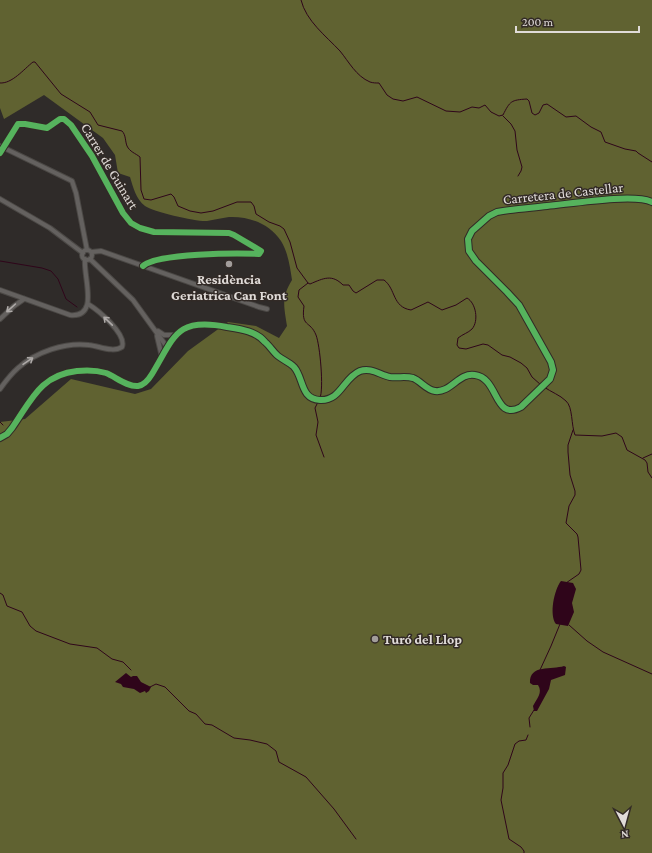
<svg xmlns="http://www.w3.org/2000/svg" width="652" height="853" font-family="'Crimson Pro',serif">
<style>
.forest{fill:#606231}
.water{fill:#2f051a}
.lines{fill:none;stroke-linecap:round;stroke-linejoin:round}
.stream{stroke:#2f051a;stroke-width:1}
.minor-casing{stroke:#4b4845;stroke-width:6}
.tertiary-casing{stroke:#4b4845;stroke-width:7}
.minor{stroke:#64615f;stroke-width:4}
.tertiary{stroke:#64615f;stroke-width:5}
.cycleway-casing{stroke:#322a26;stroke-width:8}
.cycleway{stroke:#56b35d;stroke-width:6}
.oneway{stroke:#aeaaa8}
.poi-dot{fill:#a29d9b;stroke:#322a26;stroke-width:1.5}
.labels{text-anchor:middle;stroke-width:3;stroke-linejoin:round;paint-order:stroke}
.street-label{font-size:14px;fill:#e0dbd8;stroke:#322a26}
.poi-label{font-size:14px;font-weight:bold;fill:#e0dbd8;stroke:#322a26}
</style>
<rect width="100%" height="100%" fill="#2f2b29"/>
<path class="forest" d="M 0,0 L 652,0 L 652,853 L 0,853 L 0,422 L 25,419 L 71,379 L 135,394 L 151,389 L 188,351 L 228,322 L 256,326 L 279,338 L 287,326 C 284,306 281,298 292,280 C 290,267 288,252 281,241 C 270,224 249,216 229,217 C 221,218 214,220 207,221 C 198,222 153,212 145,206 C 136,199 133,187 130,177 L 118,173 L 115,155 L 103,138 L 44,95 L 4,119 L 0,108 Z"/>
<g class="water">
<path d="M 561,581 L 573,583 L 576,589 L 572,603 L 574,612 L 568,626 L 556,624 C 549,615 554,590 561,581 Z"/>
<path d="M 564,666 L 566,667 L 565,675 L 551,680 L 549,689 L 537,711 L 534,711 L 533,706 C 537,698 543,693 538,685 L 533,685 L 530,683 C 529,664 552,670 564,666 Z"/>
<path d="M 126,673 L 131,677 L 133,676 L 137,676 L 141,682 L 151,687 L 149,691 L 146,693 L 145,691 L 140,693 L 134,689 L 123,687 L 121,684 L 115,682 Z"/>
</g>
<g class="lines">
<g class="stream">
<path d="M 301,0 C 306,21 326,36 340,51 C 349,62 356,76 370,82 C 373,83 376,83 379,83 L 387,95 L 393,99 L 403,101 L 417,97 L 446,111 L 460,112 L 472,107 L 479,108 L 485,105 L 491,112 L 499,116 L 503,115 C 510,101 511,100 527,99 L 529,101 L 532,113 L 535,115 L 539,113 L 543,105 L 547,104 L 566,117 L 576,116 L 591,127 L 601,132 L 605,142 L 625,149 L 636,151 L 638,153 L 652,162"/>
<path d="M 0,83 C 12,84 24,69 33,62 L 35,62 L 61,94 L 90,112 L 98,125 L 122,131 C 126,135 125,141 127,146 C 130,152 135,153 140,157 L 141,190 L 144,199 L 151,200 L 171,194 L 174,197 L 178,206 L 190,211 L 201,213 L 213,211 L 237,202 L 251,202 L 254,206 L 256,214 L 269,222 L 280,226 L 284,229 L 290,242 L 297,268 L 308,283 L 299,290 L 298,297 L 304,306 C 301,328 310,320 316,335 C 320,345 324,389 320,398"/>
<path d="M 503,116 L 511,124 L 515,131 L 517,150 L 522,167 L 521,171 L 518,176"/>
<path d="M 0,261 L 42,268 L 51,271 L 58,279 L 66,299 L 77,307"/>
<path d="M 308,283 L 310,284 C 324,278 332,274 343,285 L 349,285 L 353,291 L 356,293 L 377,280 L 384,280 C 396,289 392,307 411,310 L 428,302 L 442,310 L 456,305 L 467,298 C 476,303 479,321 472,329 C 468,333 463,334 458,338 L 457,345 L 459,348 L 466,349 L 483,344 L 488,345 L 502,355 L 510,357 L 521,363 L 527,368 L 532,377 L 541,385"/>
<path d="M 544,387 C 551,392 560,395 566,401 C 573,407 571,425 575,435 L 602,436 L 616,433 L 622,437 L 627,450 L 645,460 L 647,463 L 648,472 L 652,478"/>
<path d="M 318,402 L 315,408 L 318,422 L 316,435 L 324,457"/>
<path d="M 0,422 L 3,425"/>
<path d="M 643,458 L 652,454"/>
<path d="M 566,583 L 579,574 L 581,570 L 578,537 L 577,534 L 566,523 L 569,506 L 575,495 L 575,491 L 570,475 L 568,452 L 568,445 L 573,430"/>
<path d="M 0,593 L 3,595 L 7,606 L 22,612 L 30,626 L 36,631 L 70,644 L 97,648 L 112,659 L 123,662 L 131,670"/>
<path d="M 569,625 L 587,641 L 603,652 L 652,674"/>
<path d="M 540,670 L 551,646 L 560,624"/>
<path d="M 150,687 L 156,684 L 165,687 L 189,711 L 196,714 L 205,724 L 212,725 L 234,738 L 250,740 L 267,744 L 276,751 L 279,762 L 306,777 L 334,809 L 356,839"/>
<path d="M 530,727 L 529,718 L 534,710"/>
<path d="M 524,853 L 524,851 L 521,847 L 509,839 L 501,800 L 503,788 L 503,773 L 508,765 L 515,744 L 519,741 L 526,740 L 528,735"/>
</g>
<g class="minor-casing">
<g id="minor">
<path d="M 0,146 L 72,181 L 76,193 L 87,250"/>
<path d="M 0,153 L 18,124 L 25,124 L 47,128 L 60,119 L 64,119 L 71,125 L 92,156 L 123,213 L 131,223 L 140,228 L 154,232 L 229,233 L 234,235 L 261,251 L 259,254 C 238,253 157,253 143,266"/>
<path d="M 0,199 L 50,228 L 83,253"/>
<circle cx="87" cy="255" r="5"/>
<path d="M 92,252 L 101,251 L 259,307 L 267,309"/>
<path d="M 90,259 L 133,300 L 167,347"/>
<path d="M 0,290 L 70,315 C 100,318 83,277 85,259"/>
<path d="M 0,319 L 14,306 L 24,299"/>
<path d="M 158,331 L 164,335 L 175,335"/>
<path d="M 157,336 L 162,357"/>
<path d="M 0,389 C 5,382 11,374 18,368 C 36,352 65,342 89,345 C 99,346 113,353 122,347 C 127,334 98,310 88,304"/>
</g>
</g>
<g class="tertiary-casing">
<path id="tertiary" d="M 0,438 L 7,434 L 12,428 C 31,401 40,375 77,371 C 87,370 96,370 106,373 C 116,377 127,387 138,386 C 145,385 149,379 152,374 C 175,336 176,317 227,327 C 240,329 256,331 265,342 C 270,346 273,352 278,356 C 283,360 289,362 294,367 C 304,378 300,399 320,400 C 341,401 343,378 360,371 C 371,367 380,375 390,377 C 398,378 406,376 413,378 C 421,381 426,390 435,391 C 451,393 459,372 475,375 C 499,378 494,422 521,407 L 550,379 L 553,370 L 551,362 L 519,305 L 507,292 L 476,261 L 469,251 L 468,239 L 472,231 L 489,216 L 497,212 C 514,209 530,208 547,206 C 569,204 634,193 652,202"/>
</g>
<use href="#minor" class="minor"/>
<use href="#tertiary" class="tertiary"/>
<g class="cycleway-casing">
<g id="cycleway">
<path d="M 0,153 L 18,124 L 25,124 L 47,128 L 60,119 L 64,119 L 71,125 L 92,156 L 123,213 L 131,223 L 140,228 L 154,232 L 229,233 L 234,235 L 261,251 L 259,254 C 238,253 157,253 143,266"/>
<path d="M 0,438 L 7,434 L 12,428 C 31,401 40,375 77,371 C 87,370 96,370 106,373 C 116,377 127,387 138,386 C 145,385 149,379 152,374 C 175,336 176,317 227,327 C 240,329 256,331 265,342 C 270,346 273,352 278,356 C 283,360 289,362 294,367 C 304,378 300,399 320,400 C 341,401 343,378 360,371 C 371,367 380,375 390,377 C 398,378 406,376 413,378 C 421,381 426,390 435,391 C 451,393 459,372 475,375 C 499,378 494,422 521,407 L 550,379 L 553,370 L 551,362 L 519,305 L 507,292 L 476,261 L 469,251 L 468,239 L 472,231 L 489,216 L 497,212 C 514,209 530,208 547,206 C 569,204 634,193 652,202"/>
</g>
</g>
<use href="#cycleway" class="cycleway"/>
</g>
<defs><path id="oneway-shaft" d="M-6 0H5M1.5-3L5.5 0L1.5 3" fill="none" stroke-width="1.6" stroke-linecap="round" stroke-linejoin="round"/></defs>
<g class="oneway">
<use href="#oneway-shaft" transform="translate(11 308) rotate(138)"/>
<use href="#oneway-shaft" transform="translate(108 321) rotate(-136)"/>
<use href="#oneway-shaft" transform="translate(28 361) rotate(-34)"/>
</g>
<g class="poi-dot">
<circle cx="229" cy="264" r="4"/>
<circle cx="375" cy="639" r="4"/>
</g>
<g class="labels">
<g class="street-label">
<text transform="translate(110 166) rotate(59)" y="5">Carrer de Guinart</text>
<text transform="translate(563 193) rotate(-6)" y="5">Carretera de Castellar</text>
</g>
<g class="poi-label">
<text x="229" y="284">Residència<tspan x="229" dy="16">Geriatrica Can Font</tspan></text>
<text x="383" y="644" text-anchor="start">Turó del Llop</text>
</g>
</g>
<g transform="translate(624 825) rotate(174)" stroke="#322a26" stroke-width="3" paint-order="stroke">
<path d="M0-3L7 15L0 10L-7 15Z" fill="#e0dbd8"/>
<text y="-6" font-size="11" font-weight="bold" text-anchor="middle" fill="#e0dbd8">N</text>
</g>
<path d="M516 26v6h123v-6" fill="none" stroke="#e0dbd8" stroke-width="2"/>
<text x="522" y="26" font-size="12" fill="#e0dbd8" stroke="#322a26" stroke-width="3" paint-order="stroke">200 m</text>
</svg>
